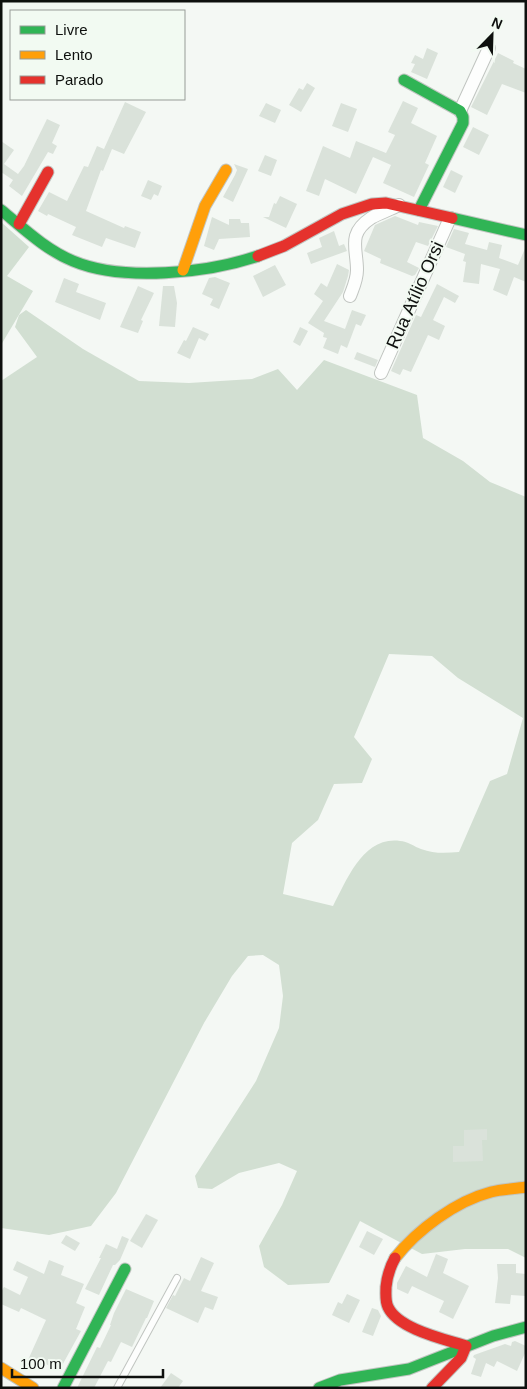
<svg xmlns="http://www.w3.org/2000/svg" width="527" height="1389" font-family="Arial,sans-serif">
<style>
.green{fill:#d2dfd2;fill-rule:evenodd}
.building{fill:#dae2da}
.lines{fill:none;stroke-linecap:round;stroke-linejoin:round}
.lane-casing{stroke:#c1c5c1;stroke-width:8}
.street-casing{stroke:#c1c5c1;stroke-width:14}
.fast-casing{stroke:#c1c5c1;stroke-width:13}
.slow-casing{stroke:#c1c5c1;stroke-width:13}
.jam-casing{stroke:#c1c5c1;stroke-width:13}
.lane{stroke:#fdfefd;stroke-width:6}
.street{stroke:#fdfefd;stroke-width:12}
.fast{stroke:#30b455;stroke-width:11}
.slow{stroke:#ff9f0a;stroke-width:11}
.jam{stroke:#e5322d;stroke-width:11}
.labels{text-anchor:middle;stroke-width:4;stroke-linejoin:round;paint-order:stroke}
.street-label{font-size:18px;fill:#0e100e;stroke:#f2faf2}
</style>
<rect width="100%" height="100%" fill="#f4f8f4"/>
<g class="green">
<path d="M 1,222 L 29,247 L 7,276 L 33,291 L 1,345 Z"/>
<path d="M 26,310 L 83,349 L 139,381 L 189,383 L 252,379 L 278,369 L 297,390 L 324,360 L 417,395 L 423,438 L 463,461 L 490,482 L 526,497 L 526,1258 L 508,1249 L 465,1249 L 422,1254 L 360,1221 L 329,1283 L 288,1285 L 264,1267 L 259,1246 L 282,1205 L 297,1171 L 279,1163 L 239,1173 L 212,1189 L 198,1188 L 195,1176 L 256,1081 L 279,1028 L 283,996 L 279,965 L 263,955 L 248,956 L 232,976 L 204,1023 L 116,1193 L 91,1226 L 49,1235 L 1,1228 L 1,381 L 37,357 L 15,327 L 19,315 ZM 389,654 L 432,656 L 458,678 L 523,718 L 507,774 L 490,781 L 459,852 C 446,853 434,854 421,849 C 415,847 407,841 400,841 C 363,836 347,880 333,906 L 283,894 L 292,843 L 318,820 L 334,784 L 362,783 L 372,759 L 354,737 Z"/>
</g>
<g class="building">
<path d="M 427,48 L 438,53 L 427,79 L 411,72 L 415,64 L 411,63 L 415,55 L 423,59 Z"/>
<path d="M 498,53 L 514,61 L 513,63 L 526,69 L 526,93 L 502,84 L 487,115 L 471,107 Z"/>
<path d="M 307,83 L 315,88 L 301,112 L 289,105 L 299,88 L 303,90 Z"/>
<path d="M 403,101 L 418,108 L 411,123 L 437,136 L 425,163 L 429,165 L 414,197 L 383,183 L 391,165 L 373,157 L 356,194 L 325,179 L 319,196 L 306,191 L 323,146 L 350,158 L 356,141 L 386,153 L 395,135 L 388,132 Z"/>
<path d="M 125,102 L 146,112 L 124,154 L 112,149 L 103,171 L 101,170 L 86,211 L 124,228 L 125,226 L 141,232 L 135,248 L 106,238 L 102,247 L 72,235 L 76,227 L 48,214 L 47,216 L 38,211 L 49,192 L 67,201 L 84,166 L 88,167 L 97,146 L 104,149 Z"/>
<path d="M 266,103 L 281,110 L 275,123 L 259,116 Z"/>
<path d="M 341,103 L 357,109 L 348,132 L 332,126 Z"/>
<path d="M 47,119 L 60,125 L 52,143 L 57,146 L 53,154 L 48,152 L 22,196 L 9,186 L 13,180 L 1,172 L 1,141 L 14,150 L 4,164 L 18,174 L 24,166 Z"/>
<path d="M 473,127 L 489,135 L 479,155 L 463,147 Z"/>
<path d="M 265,155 L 277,160 L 271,176 L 258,171 Z"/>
<path d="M 234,164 L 248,169 L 233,202 L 223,197 L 235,175 L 237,170 Z"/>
<path d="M 451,170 L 463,176 L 455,193 L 443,187 Z"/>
<path d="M 148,180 L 162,186 L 158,196 L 154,194 L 151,200 L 141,196 Z"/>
<path d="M 280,196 L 297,204 L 286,228 L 263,217 L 269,217 L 274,203 L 276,204 Z"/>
<path d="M 395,216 L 418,225 L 419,222 L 438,226 L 428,246 L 416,242 L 407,262 L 419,268 L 415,275 L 412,276 L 380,263 L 381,259 L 364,251 L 375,225 Z"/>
<path d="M 212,217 L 229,225 L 229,219 L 240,219 L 241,223 L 249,223 L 250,237 L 219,239 L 214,250 L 204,246 Z"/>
<path d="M 454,229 L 469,233 L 465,244 L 487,250 L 489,242 L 502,245 L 499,258 L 518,265 L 526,246 L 526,282 L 514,277 L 507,296 L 493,290 L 500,269 L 481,264 L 479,284 L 463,282 L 466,262 L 463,261 L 465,254 L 446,247 Z"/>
<path d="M 334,231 L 339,246 L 344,244 L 347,251 L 311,264 L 307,253 L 322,247 L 319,238 Z"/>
<path d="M 337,264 L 349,270 L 348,276 L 343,292 L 324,321 L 345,329 L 352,310 L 366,315 L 361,326 L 356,324 L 347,348 L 341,345 L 338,354 L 323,348 L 327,338 L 323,337 L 324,333 L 308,323 L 323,301 L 314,294 L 321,283 L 327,287 Z"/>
<path d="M 275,265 L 286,285 L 263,297 L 253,276 Z"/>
<path d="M 215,277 L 230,283 L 219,309 L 210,305 L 213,299 L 202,294 L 209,278 Z"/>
<path d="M 64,278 L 79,284 L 76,292 L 106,303 L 100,320 L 55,302 Z"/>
<path d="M 437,284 L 459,296 L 455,303 L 444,297 L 433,320 L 445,326 L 439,340 L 428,335 L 411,372 L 403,369 L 400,375 L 391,371 L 416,315 L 421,317 Z"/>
<path d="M 138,286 L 154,293 L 141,320 L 143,321 L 138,333 L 120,327 Z"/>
<path d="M 163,286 L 174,286 L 177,303 L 175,327 L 159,326 Z"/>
<path d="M 193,327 L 209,334 L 205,341 L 199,338 L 190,359 L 177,353 L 184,340 L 186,341 Z"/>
<path d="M 300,327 L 308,331 L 300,346 L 293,342 Z"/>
<path d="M 357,352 L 378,360 L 375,367 L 354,359 Z"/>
<path d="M 487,1129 L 487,1140 L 482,1140 L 483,1161 L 453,1162 L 453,1146 L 464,1146 L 464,1130 Z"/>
<path d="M 146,1214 L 158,1220 L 142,1248 L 130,1241 Z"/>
<path d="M 367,1231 L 383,1239 L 374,1255 L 359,1247 Z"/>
<path d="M 66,1235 L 80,1243 L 75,1251 L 61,1243 Z"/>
<path d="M 122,1236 L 129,1239 L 120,1260 L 115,1265 L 113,1265 L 99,1295 L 85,1289 L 101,1258 L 99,1258 L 106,1244 L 117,1249 Z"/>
<path d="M 436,1254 L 448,1259 L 443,1273 L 469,1286 L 453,1319 L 439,1312 L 444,1301 L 412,1286 L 408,1294 L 397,1289 L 397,1283 L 406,1266 L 427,1277 Z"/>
<path d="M 201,1257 L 214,1263 L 201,1291 L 218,1297 L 213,1310 L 205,1307 L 198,1323 L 166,1308 L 173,1295 L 175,1296 L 184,1278 L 190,1281 Z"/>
<path d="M 49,1260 L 64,1266 L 61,1275 L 84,1284 L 76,1303 L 85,1307 L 76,1329 L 81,1331 L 59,1371 L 44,1363 L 42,1367 L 28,1360 L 46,1320 L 21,1308 L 19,1312 L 1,1304 L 1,1292 L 4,1287 L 20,1295 L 28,1277 L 13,1270 L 17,1261 L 44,1274 Z"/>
<path d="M 497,1264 L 516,1264 L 516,1273 L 526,1274 L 526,1296 L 511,1295 L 510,1304 L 495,1303 L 498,1278 Z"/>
<path d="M 126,1289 L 154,1301 L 147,1318 L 146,1318 L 132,1347 L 121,1342 L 111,1362 L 108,1361 L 94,1388 L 77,1388 L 97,1347 L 100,1348 L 111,1325 L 110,1325 L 114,1313 Z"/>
<path d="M 347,1294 L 360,1300 L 349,1323 L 332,1315 L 338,1302 L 342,1304 Z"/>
<path d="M 372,1308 L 378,1310 L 381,1316 L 373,1336 L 362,1332 Z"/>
<path d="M 515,1341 L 526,1346 L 526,1351 L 517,1371 L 497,1361 L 494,1367 L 486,1363 L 481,1377 L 471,1374 L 476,1359 L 473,1357 L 474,1355 L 505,1344 L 511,1346 L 512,1342 Z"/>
<path d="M 171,1373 L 183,1381 L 178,1388 L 160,1388 Z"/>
</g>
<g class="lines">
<g class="lane-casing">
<path id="lane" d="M 117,1388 L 177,1278"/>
</g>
<g class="street-casing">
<g id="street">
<path d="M 460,111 L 489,48"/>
<path d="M 350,296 C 353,288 357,280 357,270 C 357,248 347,234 371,218 C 379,213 390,210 399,205"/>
<path d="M 381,373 L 450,218"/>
</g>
</g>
<g class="fast-casing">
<g id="fast">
<path d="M 404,80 L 460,111 L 463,117 L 463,123 L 419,210"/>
<path d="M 1,210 C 23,228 46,250 73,261 C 123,282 208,273 258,256"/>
<path d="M 452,218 L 526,235"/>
<path d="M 63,1388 L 125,1269"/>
<path d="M 319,1388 L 340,1380 L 409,1369 L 493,1336 L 526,1327"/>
</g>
</g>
<g class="slow-casing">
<g id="slow">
<path d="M 183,270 L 205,206 L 226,170"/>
<path d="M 395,1258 C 417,1230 456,1201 491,1192 C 502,1189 514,1189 526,1187"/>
<path d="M 1,1368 L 33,1388"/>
</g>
</g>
<g class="jam-casing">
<g id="jam">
<path d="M 19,224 L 48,172"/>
<path d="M 258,256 L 284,246 L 342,214 L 372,204 L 386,203 L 452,218"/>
<path d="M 395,1258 C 390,1267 387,1277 386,1287 C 386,1294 385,1301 388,1307 C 398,1329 444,1339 466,1346 L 461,1358 L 432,1388"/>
</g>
</g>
<use href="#lane" class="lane"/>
<use href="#street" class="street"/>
<use href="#fast" class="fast"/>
<use href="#slow" class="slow"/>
<use href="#jam" class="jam"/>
</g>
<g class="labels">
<g class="street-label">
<text transform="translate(415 295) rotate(-66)" y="6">Rua Atílio Orsi</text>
</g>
</g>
<rect width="527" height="1389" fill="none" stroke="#0e100e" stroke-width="5"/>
<rect x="10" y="10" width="175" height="90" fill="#f2faf2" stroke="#979c97"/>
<rect x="20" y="26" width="25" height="8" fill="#30b455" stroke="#979c97"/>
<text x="55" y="35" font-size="15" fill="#0e100e">Livre</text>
<rect x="20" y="51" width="25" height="8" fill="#ff9f0a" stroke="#979c97"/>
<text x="55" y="60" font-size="15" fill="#0e100e">Lento</text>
<rect x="20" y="76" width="25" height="8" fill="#e5322d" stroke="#979c97"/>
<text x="55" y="85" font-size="15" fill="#0e100e">Parado</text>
<g transform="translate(492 35) rotate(23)" stroke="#f2faf2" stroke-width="4" paint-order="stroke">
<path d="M0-4L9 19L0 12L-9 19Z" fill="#0e100e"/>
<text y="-8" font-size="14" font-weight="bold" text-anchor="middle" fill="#0e100e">N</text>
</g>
<path d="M12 1369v8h151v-8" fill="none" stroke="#0e100e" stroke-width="2.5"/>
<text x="20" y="1369" font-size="15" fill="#0e100e" stroke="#f2faf2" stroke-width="4" paint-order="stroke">100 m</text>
</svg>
